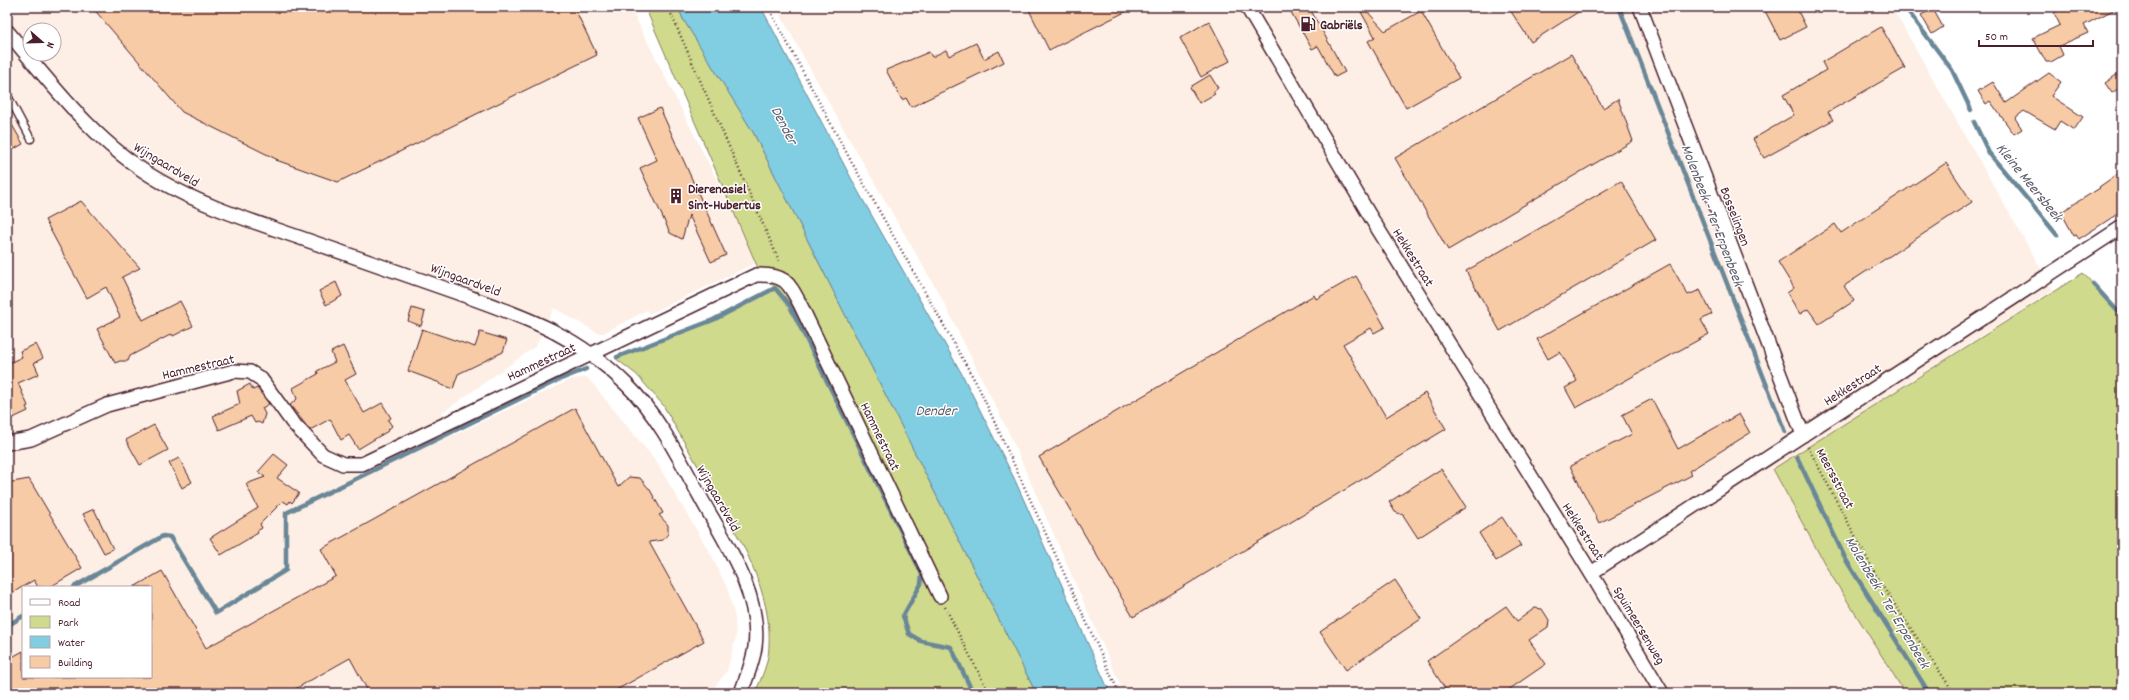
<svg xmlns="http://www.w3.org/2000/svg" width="2129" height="700" font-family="Dekko,sans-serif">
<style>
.built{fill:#fdefe5;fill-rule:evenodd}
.green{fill:#cfda8d;stroke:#8c7c5c}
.water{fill:#81cde1;stroke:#6b8798}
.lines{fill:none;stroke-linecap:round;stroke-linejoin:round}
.stream{stroke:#6b8798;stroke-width:4.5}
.building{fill:#f8cba7;stroke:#4a1f2b}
.service-casing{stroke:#4a1f2b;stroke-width:9}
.minor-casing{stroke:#4a1f2b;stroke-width:16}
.path{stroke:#4a1f2b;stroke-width:2.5;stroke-dasharray:1 3;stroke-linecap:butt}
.service{stroke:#fff;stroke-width:6}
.minor{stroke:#fff;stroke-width:13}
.labels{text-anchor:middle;stroke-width:3;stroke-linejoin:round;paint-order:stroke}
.poi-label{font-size:14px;font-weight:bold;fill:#4a1f2b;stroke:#fff;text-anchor:start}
.street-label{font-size:14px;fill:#4a1f2b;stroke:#fff}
.water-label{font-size:15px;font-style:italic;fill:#5d5c6b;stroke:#fff}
</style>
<rect width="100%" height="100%" fill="#fff"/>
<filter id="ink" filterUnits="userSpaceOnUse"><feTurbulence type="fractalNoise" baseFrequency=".025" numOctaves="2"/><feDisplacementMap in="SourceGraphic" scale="8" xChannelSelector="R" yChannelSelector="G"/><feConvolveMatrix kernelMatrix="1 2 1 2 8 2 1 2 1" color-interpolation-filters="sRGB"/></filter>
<g filter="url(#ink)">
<g class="built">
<path d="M 7,7 L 630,7 L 758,262 L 649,314 L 647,310 L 604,333 L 598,333 L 554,308 L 536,346 L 442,413 L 454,435 L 572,379 L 587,377 L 655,460 L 713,558 L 728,590 L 735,618 L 736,637 L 727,671 L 710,693 L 7,693 ZM 30,30 L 54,30 L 54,54 L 30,54 ZM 23,587 L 151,587 L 151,677 L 23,677 Z"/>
<path d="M 776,7 L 1892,7 L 2053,290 L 1815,442 L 1906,693 L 1124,693 L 1008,431 L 941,297 L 848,137 Z"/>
</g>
<g class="green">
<path d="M 645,7 L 678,7 L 683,19 L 753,132 L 1036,693 L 755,693 C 761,679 769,662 769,646 C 771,610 758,577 743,545 L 663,405 L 637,375 L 615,358 L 713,320 L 775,288 L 758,268 Z"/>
<path d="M 2083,273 L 2122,316 L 2122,693 L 1905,693 L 1828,570 L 1773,469 Z"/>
</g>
<path class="water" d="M 678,7 L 761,7 L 859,193 L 963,376 L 1014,478 L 1110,693 L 1036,693 L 753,132 L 683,19 Z"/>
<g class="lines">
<g class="stream">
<path d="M 1619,7 L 1785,432"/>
<path d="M 1905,7 L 1952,70 L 1971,110"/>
<path d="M 1974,122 L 1989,153 L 2057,235"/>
<path d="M 2093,284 L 2122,316"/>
<path d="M 617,357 L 713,320 L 775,288 L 790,306 L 922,574 L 921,584 L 903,616 L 909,634 L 921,641 L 951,647 L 973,693"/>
<path d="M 1797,457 L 1846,560 L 1929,693"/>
<path d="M 74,587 L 163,536 L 170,537 L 216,613 L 286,570 L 286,513 L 556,381 L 586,369"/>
<path d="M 7,626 L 23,616"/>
</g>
</g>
<g class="building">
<path d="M 92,7 L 574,7 L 597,55 L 338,182 L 276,160 L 278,160 L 182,112 Z"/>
<path d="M 1029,7 L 1135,7 L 1049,50 L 1029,10 L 1031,10 Z"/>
<path d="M 1288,7 L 1309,7 L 1345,72 L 1335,77 L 1318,46 L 1312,49 Z"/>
<path d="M 1508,7 L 1586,7 L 1531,42 Z"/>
<path d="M 1763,7 L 1796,7 L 1806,27 L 1780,40 Z"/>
<path d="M 2065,7 L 2119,7 L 2084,25 L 2088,33 L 2059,46 L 2063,55 L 2051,62 L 2046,62 L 2033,38 L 2060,25 L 2054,13 Z"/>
<path d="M 1365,9 L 1385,31 L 1421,11 L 1459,78 L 1406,108 L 1368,41 L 1375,37 L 1361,12 Z"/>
<path d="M 1933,9 L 1943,27 L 1932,34 L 1921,15 Z"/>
<path d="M 1209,21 L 1230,61 L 1201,77 L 1180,38 Z"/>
<path d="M 1881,27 L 1905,68 L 1828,112 L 1833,120 L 1764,158 L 1753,139 L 1794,115 L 1783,95 L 1826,70 L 1822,62 Z"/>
<path d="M 976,43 L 984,59 L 999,51 L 1004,62 L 911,107 L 906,98 L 902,100 L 886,70 L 929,52 L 932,57 L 946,50 L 949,56 Z"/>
<path d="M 1571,54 L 1603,108 L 1618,99 L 1633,141 L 1448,250 L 1395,158 Z"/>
<path d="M 2122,71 L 2122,86 L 2112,93 L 2105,83 Z"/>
<path d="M 2049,73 L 2061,82 L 2051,96 L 2083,117 L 2074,130 L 2060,121 L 2055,129 L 2024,111 L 2015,118 L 2022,129 L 2014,134 L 1990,101 L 1986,104 L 1978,91 L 1993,82 L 2006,103 Z"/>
<path d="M 1210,75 L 1218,88 L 1213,92 L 1215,94 L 1199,103 L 1190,87 Z"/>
<path d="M 660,108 L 726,255 L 711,262 L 689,215 L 682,239 L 670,233 L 640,168 L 657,160 L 638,118 Z"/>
<path d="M 7,116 L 23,144 L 7,153 Z"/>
<path d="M 1946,163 L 1972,202 L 1844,286 L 1854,301 L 1819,324 L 1808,309 L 1800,314 L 1787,293 L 1794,288 L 1778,262 L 1835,224 L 1841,233 Z"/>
<path d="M 2122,171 L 2122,211 L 2079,239 L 2076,235 L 2074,236 L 2061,212 L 2100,188 L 2099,187 Z"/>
<path d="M 1621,181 L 1656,240 L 1500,331 L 1466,271 Z"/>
<path d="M 81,201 L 140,268 L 122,277 L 143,320 L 180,301 L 193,326 L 173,336 L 172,334 L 130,356 L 128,361 L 120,361 L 115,363 L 97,329 L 120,317 L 106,287 L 87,298 L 45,220 Z"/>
<path d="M 1670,264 L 1688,295 L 1700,290 L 1712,314 L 1701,320 L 1709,334 L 1576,408 L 1565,388 L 1577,381 L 1560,352 L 1548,359 L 1537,339 Z"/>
<path d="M 1356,276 L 1385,327 L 1374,333 L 1371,328 L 1343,344 L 1386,417 L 1425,393 L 1446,429 L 1133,617 L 1039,457 L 1314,295 L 1316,299 Z"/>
<path d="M 336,282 L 342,296 L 326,305 L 319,291 Z"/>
<path d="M 412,308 L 425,312 L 421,326 L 408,321 Z"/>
<path d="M 422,329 L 475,347 L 480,332 L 507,340 L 503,352 L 458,374 L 453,389 L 439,384 L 440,383 L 408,371 Z"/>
<path d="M 36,344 L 43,358 L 34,363 L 39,374 L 18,383 L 28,406 L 26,407 L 28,411 L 13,418 L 7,405 L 7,358 L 9,363 L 22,357 L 20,351 Z"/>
<path d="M 343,346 L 356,374 L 345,380 L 364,413 L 382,403 L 391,418 L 388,420 L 392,426 L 388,430 L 388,431 L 358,449 L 349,435 L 341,440 L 330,419 L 310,430 L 290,405 L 297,399 L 293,388 L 318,374 L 317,371 L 335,362 L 331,352 Z"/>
<path d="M 250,384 L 253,390 L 257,388 L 269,404 L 262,408 L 265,414 L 262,424 L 258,422 L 255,423 L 251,416 L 219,430 L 213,416 L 240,404 L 237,391 Z"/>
<path d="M 1652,399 L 1678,449 L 1739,414 L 1750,433 L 1689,471 L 1692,475 L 1599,523 L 1570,466 L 1632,434 L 1622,415 Z"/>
<path d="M 575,408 L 618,487 L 629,477 L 640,478 L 650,490 L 663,513 L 659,515 L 668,525 L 668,534 L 663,540 L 649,542 L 704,641 L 611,693 L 369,693 L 350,658 L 288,693 L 7,693 L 7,660 L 23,651 L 23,677 L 151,677 L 151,587 L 134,587 L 162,571 L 206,648 L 336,576 L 321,549 Z"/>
<path d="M 154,425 L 168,450 L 140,465 L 126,440 Z"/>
<path d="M 274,454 L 288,465 L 277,478 L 299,493 L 292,503 L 290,501 L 288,504 L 283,501 L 260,524 L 262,528 L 257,531 L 258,533 L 221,555 L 210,538 L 258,508 L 246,484 L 265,477 L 258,472 Z"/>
<path d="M 179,458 L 192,482 L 182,488 L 169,463 Z"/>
<path d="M 1441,469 L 1466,507 L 1418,538 L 1403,515 L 1395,512 L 1389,502 Z"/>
<path d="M 29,479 L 82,568 L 50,587 L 38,587 L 34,580 L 7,596 L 7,483 Z"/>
<path d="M 94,509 L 113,549 L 104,553 L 83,514 Z"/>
<path d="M 1502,517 L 1521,546 L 1496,561 L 1479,533 Z"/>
<path d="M 1395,580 L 1421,619 L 1346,670 L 1320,632 Z"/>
<path d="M 1506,606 L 1517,621 L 1535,608 L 1542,609 L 1549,620 L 1548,627 L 1529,640 L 1546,664 L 1504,693 L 1448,693 L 1427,661 Z"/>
</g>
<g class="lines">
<g class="service-casing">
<path id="service" d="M 7,94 L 31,139"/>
</g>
<g class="minor-casing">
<g id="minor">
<path d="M 1247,7 L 1370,216 L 1591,573 L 1662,693"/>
<path d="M 1640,7 L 1803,435"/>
<path d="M 7,31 C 53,86 97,145 160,181 C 203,206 249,220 295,236 C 349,255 404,274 458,293 C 524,317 575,333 627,385 C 663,420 686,473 711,516 C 733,554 761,601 755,647 C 753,663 746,678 741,693"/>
<path d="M 7,443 L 31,439 L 107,405 L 234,371 L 250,372 L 261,379 L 292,422 L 323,455 L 343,464 L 362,464 L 756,275 C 784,274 788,281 800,304 L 940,596"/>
<path d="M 1591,573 L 2122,227"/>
</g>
</g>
<g class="path">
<path d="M 668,7 L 780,263"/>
<path d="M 768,7 L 851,161 L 978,386 L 1119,693"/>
<path d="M 1808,447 L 1879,581 L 1954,693"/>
<path d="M 945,607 L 989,693"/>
</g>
<use href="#service" class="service"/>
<use href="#minor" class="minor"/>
</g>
</g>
<defs>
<g id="fuel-bare" transform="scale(1.2)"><path d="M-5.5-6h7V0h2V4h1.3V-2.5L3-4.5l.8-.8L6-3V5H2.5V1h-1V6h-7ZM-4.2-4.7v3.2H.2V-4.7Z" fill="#4a1f2b" stroke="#fff" stroke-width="2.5" paint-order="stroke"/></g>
<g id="building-bare" transform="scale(1.2)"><path d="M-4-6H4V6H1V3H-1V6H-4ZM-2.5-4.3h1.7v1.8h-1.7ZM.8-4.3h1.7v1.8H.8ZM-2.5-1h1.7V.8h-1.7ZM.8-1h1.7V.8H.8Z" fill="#4a1f2b" stroke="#fff" stroke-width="2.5" paint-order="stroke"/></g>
</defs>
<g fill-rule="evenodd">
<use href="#fuel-bare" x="1308" y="24"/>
<use href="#building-bare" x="676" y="196"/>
</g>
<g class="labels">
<g class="poi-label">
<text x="1320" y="29">Gabriëls</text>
<text x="688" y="193">Dierenasiel<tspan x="688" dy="16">Sint-Hubertus</tspan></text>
</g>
<g class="street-label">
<text transform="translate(167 164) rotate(31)" y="5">Wijngaardveld</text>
<text transform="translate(1736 216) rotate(69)" y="5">Bosselingen</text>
<text transform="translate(1414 257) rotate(58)" y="5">Hekkestraat</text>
<text transform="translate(466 279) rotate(20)" y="5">Wijngaardveld</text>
<text transform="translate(541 361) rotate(-25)" y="5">Hammestraat</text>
<text transform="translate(198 366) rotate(-13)" y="5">Hammestraat</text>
<text transform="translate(1852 384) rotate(-33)" y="5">Hekkestraat</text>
<text transform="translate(881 436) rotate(64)" y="5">Hammestraat</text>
<text transform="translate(1836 478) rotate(62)" y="5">Meersstraat</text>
<text transform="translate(719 498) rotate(60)" y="5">Wijngaardveld</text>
<text transform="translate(1584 531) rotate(57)" y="5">Hekkestraat</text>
<text transform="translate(1640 625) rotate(59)" y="5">Spuimeersenweg</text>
</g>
<g class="water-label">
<text transform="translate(785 125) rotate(63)" y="5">Dender</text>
<text transform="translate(2030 182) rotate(51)" y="5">Kleine Meersbeek</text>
<text transform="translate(1713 215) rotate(69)" y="5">Molenbeek - Ter Erpenbeek</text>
<text x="936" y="415">Dender</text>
<text transform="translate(1888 602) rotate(59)" y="5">Molenbeek - Ter Erpenbeek</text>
</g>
</g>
<rect width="2129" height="700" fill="none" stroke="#fff" stroke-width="24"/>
<rect x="12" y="12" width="2105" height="676" fill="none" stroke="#4a1f2b" stroke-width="1.5" filter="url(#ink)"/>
<rect x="22" y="586" width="130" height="92" fill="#ffffff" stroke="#b7a5aa"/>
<rect x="30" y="599" width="20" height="6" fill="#ffffff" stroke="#b7a5aa"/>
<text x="58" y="606" font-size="12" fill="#4a1f2b">Road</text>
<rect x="30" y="616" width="20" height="12" fill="#cfda8d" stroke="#b7a5aa"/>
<text x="58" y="626" font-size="12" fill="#4a1f2b">Park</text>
<rect x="30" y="636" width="20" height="12" fill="#81cde1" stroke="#b7a5aa"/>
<text x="58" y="646" font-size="12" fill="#4a1f2b">Water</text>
<rect x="30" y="656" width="20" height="12" fill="#f8cba7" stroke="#b7a5aa"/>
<text x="58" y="666" font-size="12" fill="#4a1f2b">Building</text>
<g transform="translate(42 42) rotate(110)"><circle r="19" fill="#ffffff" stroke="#b7a5aa"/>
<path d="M0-3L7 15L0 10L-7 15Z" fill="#4a1f2b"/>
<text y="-6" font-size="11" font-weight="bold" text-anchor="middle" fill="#4a1f2b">N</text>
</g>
<path d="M1979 40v6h114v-6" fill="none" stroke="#4a1f2b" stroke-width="2"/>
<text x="1985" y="40" font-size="12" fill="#4a1f2b" stroke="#ffffff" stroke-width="3" paint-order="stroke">50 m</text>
</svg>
